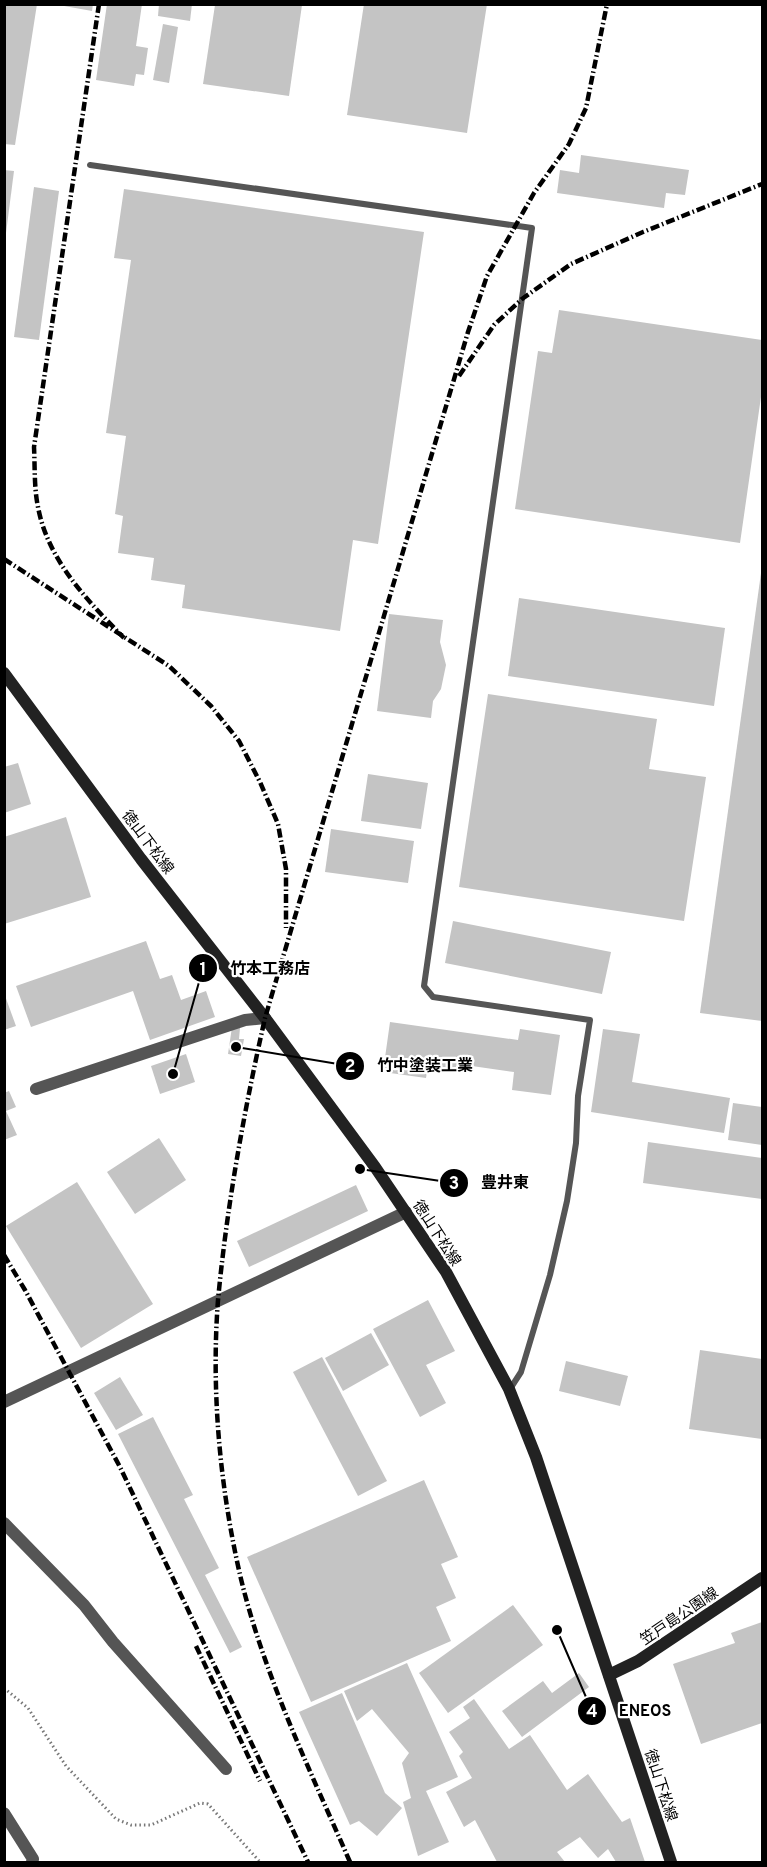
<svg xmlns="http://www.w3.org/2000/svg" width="767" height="1867" font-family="Overpass,'Noto Sans JP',sans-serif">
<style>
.building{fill:#c4c4c4}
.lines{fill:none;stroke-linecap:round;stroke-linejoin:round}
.path{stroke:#777;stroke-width:3;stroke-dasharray:1.5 3;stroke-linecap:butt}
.service{stroke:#555;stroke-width:6}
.minor{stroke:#555;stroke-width:12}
.tertiary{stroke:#555;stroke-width:12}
.secondary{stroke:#222;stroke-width:12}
.rail{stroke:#000;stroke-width:4.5;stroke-dasharray:9 3 1.5 3;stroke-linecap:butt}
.labels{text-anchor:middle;stroke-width:4.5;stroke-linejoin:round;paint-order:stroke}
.street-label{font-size:15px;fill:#000;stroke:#fff}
.leader{fill:none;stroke:#000;stroke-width:2}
.callout-dot{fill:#000;stroke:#fff;stroke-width:2}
.mark-label{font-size:18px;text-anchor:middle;font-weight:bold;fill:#fff}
.callout-label{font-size:16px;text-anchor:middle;font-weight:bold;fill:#000;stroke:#fff;stroke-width:4.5;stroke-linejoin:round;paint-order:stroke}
</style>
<rect width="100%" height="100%" fill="#fff"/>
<g class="building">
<path d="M 4,4 L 37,4 L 15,145 L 4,144 Z"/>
<path d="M 53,4 L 93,4 L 92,11 Z"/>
<path d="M 107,4 L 142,4 L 136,46 L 148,48 L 144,75 L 136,74 L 134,86 L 96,80 Z"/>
<path d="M 159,4 L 192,4 L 190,21 L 158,16 Z"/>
<path d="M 364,4 L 487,4 L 467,133 L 347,115 Z"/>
<path d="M 215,5 L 302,5 L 289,96 L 203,84 Z"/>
<path d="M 163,24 L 178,27 L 169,83 L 153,80 Z"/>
<path d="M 581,155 L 689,170 L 685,195 L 666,193 L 664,208 L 557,193 L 560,170 L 579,173 Z"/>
<path d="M 4,170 L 14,171 L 6,233 L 4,233 Z"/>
<path d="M 34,187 L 59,191 L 39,340 L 14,337 Z"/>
<path d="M 124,189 L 424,232 L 378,544 L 353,540 L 340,631 L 182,608 L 185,585 L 151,580 L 154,558 L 118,553 L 123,516 L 115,514 L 126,436 L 106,433 L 131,260 L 114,258 Z"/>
<path d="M 559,310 L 762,340 L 762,390 L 740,543 L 515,509 L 538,351 L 552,353 Z"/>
<path d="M 761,573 L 762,573 L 762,1021 L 700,1013 Z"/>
<path d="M 519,598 L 725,628 L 714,706 L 508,676 Z"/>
<path d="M 389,614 L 443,620 L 440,642 L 446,665 L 441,689 L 433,701 L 431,718 L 377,711 Z"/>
<path d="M 488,694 L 657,719 L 649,769 L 706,777 L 684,921 L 459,887 Z"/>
<path d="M 18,763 L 31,804 L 4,813 L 4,767 Z"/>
<path d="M 368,774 L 428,783 L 421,829 L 361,821 Z"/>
<path d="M 66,817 L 91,897 L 4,924 L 4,837 Z"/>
<path d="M 331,829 L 414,841 L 408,883 L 325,872 Z"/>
<path d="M 453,921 L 611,952 L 602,994 L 445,963 Z"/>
<path d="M 146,941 L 160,979 L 172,975 L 181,1000 L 206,991 L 215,1017 L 150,1040 L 133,991 L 31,1027 L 16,986 Z"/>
<path d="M 4,993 L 16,1026 L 4,1030 Z"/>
<path d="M 390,1022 L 518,1040 L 520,1029 L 560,1035 L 551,1095 L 512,1090 L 514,1072 L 465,1065 L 464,1072 L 437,1068 L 438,1061 L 429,1059 L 426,1078 L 383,1072 Z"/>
<path d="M 232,1027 L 240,1028 L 239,1039 L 244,1039 L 241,1056 L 228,1054 Z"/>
<path d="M 603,1029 L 640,1034 L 632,1082 L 730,1098 L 724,1133 L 591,1112 Z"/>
<path d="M 186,1054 L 195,1082 L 160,1094 L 151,1066 Z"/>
<path d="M 9,1091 L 16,1107 L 6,1111 L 17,1135 L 4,1140 L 4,1093 Z"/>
<path d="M 733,1103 L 762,1107 L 762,1145 L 728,1140 Z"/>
<path d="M 159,1138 L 186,1180 L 135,1214 L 107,1172 Z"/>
<path d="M 648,1142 L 762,1158 L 762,1199 L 643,1183 Z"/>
<path d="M 77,1182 L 153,1304 L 81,1348 L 6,1226 Z"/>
<path d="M 356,1185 L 368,1211 L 249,1267 L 237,1241 Z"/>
<path d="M 428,1300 L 455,1351 L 426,1365 L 446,1403 L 420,1417 L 373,1329 Z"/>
<path d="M 371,1333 L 389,1365 L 343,1391 L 325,1358 Z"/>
<path d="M 700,1350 L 762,1359 L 762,1439 L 689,1429 Z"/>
<path d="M 322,1357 L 387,1481 L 358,1496 L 293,1372 Z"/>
<path d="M 566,1361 L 628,1376 L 620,1406 L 559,1391 Z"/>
<path d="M 120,1377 L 143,1415 L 116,1430 L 94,1393 Z"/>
<path d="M 153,1417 L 193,1495 L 184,1499 L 219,1568 L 205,1575 L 242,1647 L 230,1653 L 118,1434 Z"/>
<path d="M 424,1480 L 458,1557 L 441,1564 L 456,1598 L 436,1607 L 451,1641 L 311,1702 L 247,1557 Z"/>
<path d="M 513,1605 L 543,1645 L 448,1713 L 419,1673 Z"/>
<path d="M 762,1622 L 762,1723 L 701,1744 L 673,1664 L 735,1643 L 731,1633 Z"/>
<path d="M 407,1663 L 458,1777 L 426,1791 L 449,1842 L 418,1856 L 403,1802 L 411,1798 L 402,1763 L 409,1753 L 372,1709 L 357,1721 L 344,1691 Z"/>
<path d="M 579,1673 L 589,1687 L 522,1737 L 502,1711 L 543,1681 L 552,1693 Z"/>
<path d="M 342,1693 L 385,1793 L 402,1808 L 377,1836 L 359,1821 L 350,1825 L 299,1712 Z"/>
<path d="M 474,1699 L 509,1749 L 530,1735 L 567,1790 L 588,1774 L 622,1822 L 630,1818 L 645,1862 L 616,1862 L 608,1849 L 598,1858 L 580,1837 L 557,1852 L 565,1862 L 497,1862 L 475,1820 L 464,1827 L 446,1792 L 472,1778 L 459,1756 L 463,1752 L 449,1732 L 470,1718 L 463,1707 Z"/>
</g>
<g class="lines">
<path class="path" d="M 4,1688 L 28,1708 L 66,1766 L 116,1819 L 131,1825 L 151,1825 L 200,1803 L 208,1804 L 260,1862"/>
<path class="service" d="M 90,165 L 532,228 L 424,986 L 433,997 L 590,1020 L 578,1096 L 576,1143 L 567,1201 L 550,1275 L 521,1372 L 510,1389"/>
<g class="minor">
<path d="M 36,1089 L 245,1020 L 265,1018"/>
<path d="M 4,1523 L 84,1605 L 113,1642 L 226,1769"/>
<path d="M 4,1813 L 33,1859 L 32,1862"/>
</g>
<path class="tertiary" d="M 4,1402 L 406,1212"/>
<g class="secondary">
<path d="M 4,673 L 141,859 L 265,1018 L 375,1167 L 446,1272 L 509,1389 L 536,1457 L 671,1862"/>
<path d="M 609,1675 L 638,1661 L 762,1578"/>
</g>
<g class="rail">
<path d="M 99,4 L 34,447 C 35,467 34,488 38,507 C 48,561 88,601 124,638"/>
<path d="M 459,376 L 494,325 L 522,299 L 571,264 L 643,232 L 762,184"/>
<path d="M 4,559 L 169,666 L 211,706 L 239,741 L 260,782 L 278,824 L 286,869 L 286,928"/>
<path d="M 4,1255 L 25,1290 L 120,1467 L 308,1862"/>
<path d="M 196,1646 L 260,1781"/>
<path d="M 350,1862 C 310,1770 265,1678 241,1579 C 220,1489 211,1392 218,1300 C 227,1205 244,1111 265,1018 L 468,332 L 487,276 L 534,193 L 569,144 L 586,108 L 607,4"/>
</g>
</g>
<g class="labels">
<g class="street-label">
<text transform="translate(148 842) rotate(53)" y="5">徳山下松線</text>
<text transform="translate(437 1233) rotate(57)" y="5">徳山下松線</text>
<text transform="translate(679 1616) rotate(-34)" y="5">笠戸島公園線</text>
<text transform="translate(661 1785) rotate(72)" y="5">徳山下松線</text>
</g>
</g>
<path class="leader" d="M173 1074L203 968M236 1047L350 1066M360 1169L454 1183M557 1630L592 1711"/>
<g class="callout-dot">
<circle cx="173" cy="1074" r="6"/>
<circle cx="236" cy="1047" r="6"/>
<circle cx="360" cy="1169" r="6"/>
<circle cx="557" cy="1630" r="6"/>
<circle cx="203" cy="968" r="15"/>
<circle cx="350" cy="1066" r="15"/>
<circle cx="454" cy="1183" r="15"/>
<circle cx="592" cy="1711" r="15"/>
</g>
<g class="mark-label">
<text x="203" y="975">1</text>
<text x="350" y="1072">2</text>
<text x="454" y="1189">3</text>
<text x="592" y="1717">4</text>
</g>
<g class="callout-label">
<text x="270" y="974">竹本工務店</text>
<text x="425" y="1071">竹中塗装工業</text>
<text x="505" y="1188">豊井東</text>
<text x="645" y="1716">ENEOS</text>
</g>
<rect width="767" height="1867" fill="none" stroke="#000000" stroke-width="12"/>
</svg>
